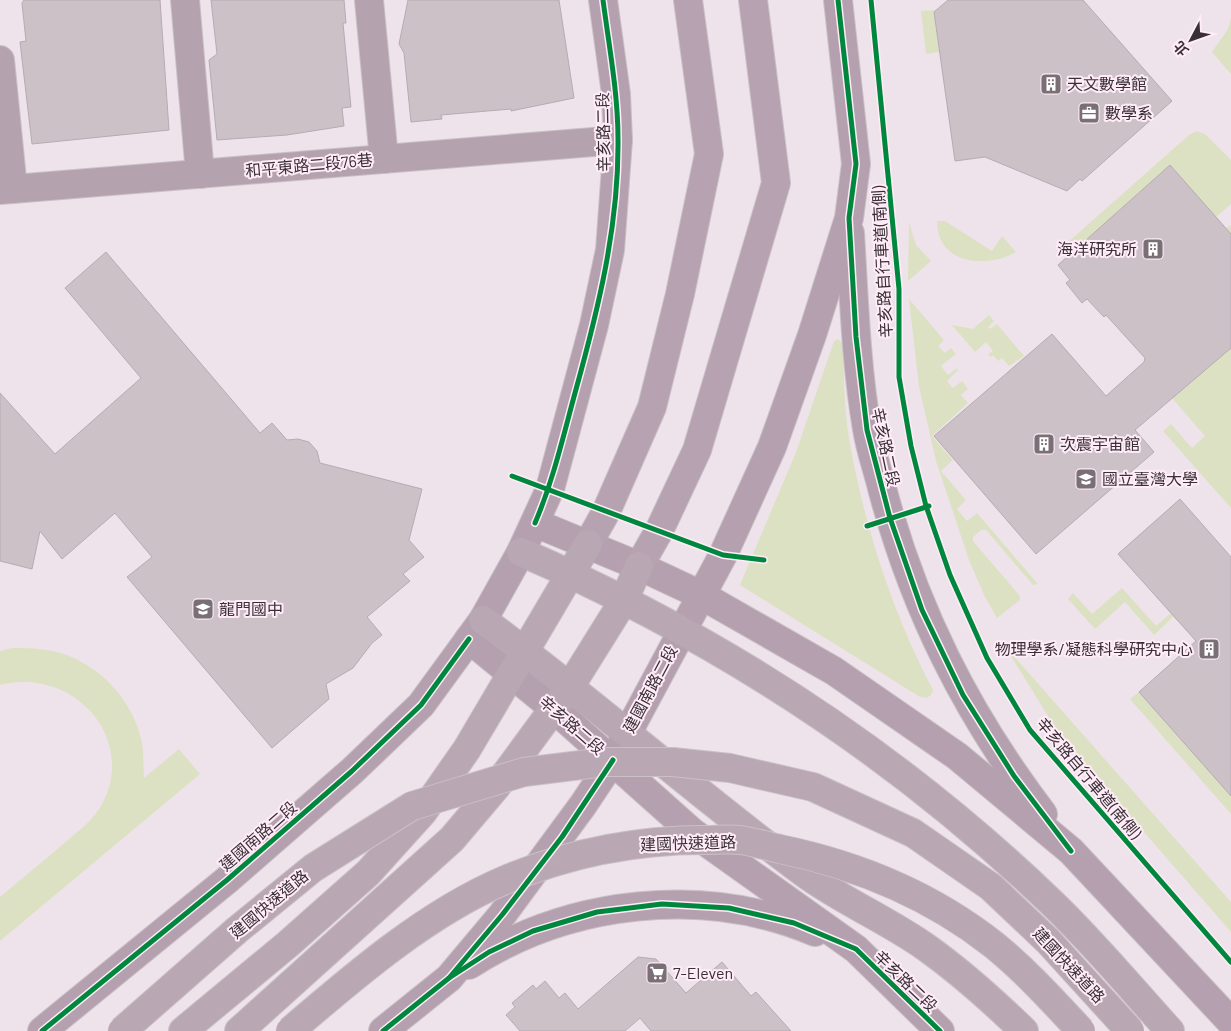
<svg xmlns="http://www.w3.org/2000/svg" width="1231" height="1031" font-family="Barlow,'Noto Sans TC',sans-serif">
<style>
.green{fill:#dce1c3}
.building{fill:#cbc1c7;stroke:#b5abb2}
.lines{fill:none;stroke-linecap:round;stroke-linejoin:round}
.street-casing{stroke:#cac0c6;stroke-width:30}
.secondary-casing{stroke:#cac0c6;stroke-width:30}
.primary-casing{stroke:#cac0c6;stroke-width:30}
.highway-casing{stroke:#cac0c6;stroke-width:30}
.street{stroke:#b4a2ae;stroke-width:28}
.secondary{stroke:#b4a0ae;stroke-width:28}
.primary{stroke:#b6a2b0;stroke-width:28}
.highway{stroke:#b9a7b4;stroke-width:28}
.highway-bridge-casing{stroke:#cac0c6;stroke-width:30;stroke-linecap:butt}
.highway-bridge{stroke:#b9a7b4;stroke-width:28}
.cycleway-casing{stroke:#ffecf8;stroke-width:8}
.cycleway{stroke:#00873e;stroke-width:5}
.labels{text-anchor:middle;stroke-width:4;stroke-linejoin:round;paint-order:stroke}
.poi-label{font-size:16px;fill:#393036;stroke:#ffecf8;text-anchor:start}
.street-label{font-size:16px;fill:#393036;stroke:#ffecf8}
</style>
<rect width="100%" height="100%" fill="#efe3eb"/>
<g class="green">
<path d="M 937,10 L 934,12 L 939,52 L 926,54 L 921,11 Z"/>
<path d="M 1231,18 L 1231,74 L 1212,52 L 1228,29 Z"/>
<path d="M 1197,131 L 1205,134 L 1231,160 L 1231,204 L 1216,217 L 1170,165 L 1073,251 L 1066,244 L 1189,135 Z"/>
<path d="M 937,221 L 945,221 L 992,251 L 1002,236 L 1016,252 C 987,269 937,265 937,221 Z"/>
<path d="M 909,222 L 916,245 L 931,261 L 908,281 Z"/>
<path d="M 1231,225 L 1231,508 L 1163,431 L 1171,424 L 1192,448 L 1205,436 L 1172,398 L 1184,255 Z"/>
<path d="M 909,299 L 944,340 L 938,346 L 945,353 L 951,348 L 956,354 L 941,366 L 948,375 L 957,368 L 958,370 L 947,381 L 953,388 L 962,381 L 968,389 L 961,395 L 968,403 L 932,436 L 953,460 L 941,471 L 966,500 L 957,509 L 967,521 L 977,513 L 1038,584 L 1033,585 L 986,530 L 981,530 L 973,537 L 973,541 L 1020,596 L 1020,600 L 997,618 L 984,595 L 969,560 L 936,461 L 919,387 Z"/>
<path d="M 989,315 L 994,321 L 988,327 L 990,329 L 997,324 L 1024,356 L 1009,366 L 1002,358 L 998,361 L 993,355 L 990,357 L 988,354 L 993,351 L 986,342 L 975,352 L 952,325 L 973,329 Z"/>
<path d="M 838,339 L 843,344 C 844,375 844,407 849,438 C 864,525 892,612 933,690 L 931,695 L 927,698 L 920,697 L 740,585 L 796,452 L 834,341 Z"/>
<path d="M 1122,588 L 1156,626 L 1171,613 L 1174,616 L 1154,635 L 1125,602 L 1095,629 L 1068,599 L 1073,593 L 1092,614 Z"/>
<path d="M 1004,645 L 1231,902 L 1231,932 L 1061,737 Z"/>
<path d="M 12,648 C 27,648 42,648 57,652 C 99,663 134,701 142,743 C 144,755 143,766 144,778 L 179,749 L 200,774 L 0,941 L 0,897 C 20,880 41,863 61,846 C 74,834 89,824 99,809 C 141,742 75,666 0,685 L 0,651 Z"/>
<path d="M 1139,692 L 1231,796 L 1231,814 L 1130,699 Z"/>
</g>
<g class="building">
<path d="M 24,0 L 160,0 L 169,130 L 32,144 L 20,42 L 26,41 L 22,3 Z"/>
<path d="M 211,0 L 344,0 L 346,23 L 343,23 L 351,107 L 342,108 L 344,126 L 287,135 L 217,140 L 209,60 L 217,54 Z"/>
<path d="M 408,0 L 559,0 L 574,98 L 511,111 L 511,109 L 441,115 L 442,119 L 411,122 L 404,53 L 399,44 Z"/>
<path d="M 948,0 L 1083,0 L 1172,101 L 1082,181 L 1080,179 L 1067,191 L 985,157 L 955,161 L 934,12 Z"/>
<path d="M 1170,165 L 1231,234 L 1231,348 L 1135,430 L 1154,452 L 1036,554 L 934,436 L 1052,334 L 1106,396 L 1144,362 L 1145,358 L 1106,315 L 1104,317 L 1087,299 L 1082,303 L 1066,283 L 1070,280 L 1058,265 Z"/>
<path d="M 106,252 L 260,433 L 272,423 L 287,440 L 298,439 L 309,442 L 317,451 L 320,463 L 422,489 L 409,540 L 424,557 L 403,574 L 410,581 L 367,617 L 382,635 L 372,643 L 353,668 L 326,684 L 329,699 L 272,748 L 127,577 L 152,557 L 115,513 L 62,559 L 40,531 L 32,569 L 0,561 L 0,393 L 55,454 L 141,378 L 65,288 Z"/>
<path d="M 1180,499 L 1231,557 L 1231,796 L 1139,692 L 1196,641 L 1118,554 Z"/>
<path d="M 638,957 L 656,959 L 686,993 L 722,962 L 751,996 L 756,992 L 791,1031 L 651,1031 L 640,1018 L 625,1031 L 520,1031 L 506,1015 L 515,1007 L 512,1003 L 533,985 L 536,989 L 545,981 L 559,998 L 565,993 L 578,1009 Z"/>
</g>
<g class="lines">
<g class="street-casing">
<g id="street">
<path d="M 185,0 L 200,174"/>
<path d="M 369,0 L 384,159"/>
<path d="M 0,60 L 13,189"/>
<path d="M 0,190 L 618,140"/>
</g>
</g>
<g class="secondary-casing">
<g id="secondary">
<path d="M 850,233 C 854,298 856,365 867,429 C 870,449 877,468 882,488 C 914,609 967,714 1043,814"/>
<path d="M 535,523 L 639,566 L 701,595 L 834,671 L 957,756 L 1071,851 L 1231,1022"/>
<path d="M 469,639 L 553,708 L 692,832 L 856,949 L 940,1031"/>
<path d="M 469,965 C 569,900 704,885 815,932"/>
<path d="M 42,1031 L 227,880 L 352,771 L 421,705 L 483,620 L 521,552 L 550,489 L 594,325 L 610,250 L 618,140 L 616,94 L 603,0"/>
<path d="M 383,1031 L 449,978 L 502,915 L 583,805 L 613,760 L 723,555 L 772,447 L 812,335 L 849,218 L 856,164 L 838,0"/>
</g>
</g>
<g class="primary-casing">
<g id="primary">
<path d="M 588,544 L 606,512 L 652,407 L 680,294 L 709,154 L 688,0"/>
<path d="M 639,566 L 659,531 L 697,450 L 776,183 L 753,0"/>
</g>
</g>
<g class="highway-casing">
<g id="highway">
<path d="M 521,552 C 717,637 897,754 1051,902 C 1093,942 1131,988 1170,1031"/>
<path d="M 483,620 C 593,701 694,792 804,873 C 842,901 888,920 927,948 C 962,973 993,1001 1024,1031"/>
<path d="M 183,1031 L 288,944 L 368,873 L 423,812 L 467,749 L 588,544"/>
<path d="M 239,1031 L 452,839 L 496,787 L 571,685 L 624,600 L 639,566"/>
</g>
</g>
<use href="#street" class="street"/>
<use href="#secondary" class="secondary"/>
<use href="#primary" class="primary"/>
<use href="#highway" class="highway"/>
<g class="highway-bridge-casing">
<g id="highway-bridge">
<path d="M 122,1031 L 237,930 L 313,868 L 412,806 L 524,772 L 605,762 L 673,762 L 730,768 L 813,787 L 913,833 L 991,887 L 1048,941 L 1130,1031"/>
<path d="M 290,1031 C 354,976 427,913 505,880 C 569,853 635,840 704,840 C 716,840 729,839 740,840 C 754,842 767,846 780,849 C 857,865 932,896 994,945 C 1026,971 1053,1001 1081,1031"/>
</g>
</g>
<use href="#highway-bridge" class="highway-bridge"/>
<g class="cycleway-casing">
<g id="cycleway">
<path d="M 838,0 L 856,164 L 849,218 L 856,337 L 867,430 L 890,518 L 922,610 L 963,695 L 1014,776 L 1071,851"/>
<path d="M 871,0 L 899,289 L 899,377 L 911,446 L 926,506 L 950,575 L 987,658 L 1030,730 L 1231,962"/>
<path d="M 512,476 L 723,555 L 764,560"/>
<path d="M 535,523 C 553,481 563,437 575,393 C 598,310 619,226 618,139 C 618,93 609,46 603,0"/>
<path d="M 867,526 L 929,506"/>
<path d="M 449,978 L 489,952 L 533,931 L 597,912 L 662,904 L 729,908 L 794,923 L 856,949 L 940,1031"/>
<path d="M 42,1031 L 227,880 L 352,771 L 421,705 L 469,639"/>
<path d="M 383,1031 L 449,978 L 502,915 L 562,837 L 613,760"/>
</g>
</g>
<use href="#cycleway" class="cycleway"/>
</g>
<defs>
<g id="building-square" transform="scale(1.125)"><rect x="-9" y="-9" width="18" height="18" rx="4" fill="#796f75" stroke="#ffecf8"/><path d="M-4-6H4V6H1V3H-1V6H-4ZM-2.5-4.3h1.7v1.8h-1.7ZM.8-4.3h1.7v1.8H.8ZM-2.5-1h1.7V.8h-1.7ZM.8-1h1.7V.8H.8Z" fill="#fff"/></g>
<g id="office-square" transform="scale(1.125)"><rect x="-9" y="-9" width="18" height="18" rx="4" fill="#796f75" stroke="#ffecf8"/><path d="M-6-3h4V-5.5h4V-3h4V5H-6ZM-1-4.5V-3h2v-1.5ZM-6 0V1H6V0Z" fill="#fff"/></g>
<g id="university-square" transform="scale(1.125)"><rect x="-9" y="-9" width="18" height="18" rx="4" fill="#796f75" stroke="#ffecf8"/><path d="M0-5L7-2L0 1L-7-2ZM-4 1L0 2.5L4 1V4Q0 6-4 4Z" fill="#fff"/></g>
<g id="school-square" transform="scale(1.125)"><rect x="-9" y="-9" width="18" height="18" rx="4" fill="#796f75" stroke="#ffecf8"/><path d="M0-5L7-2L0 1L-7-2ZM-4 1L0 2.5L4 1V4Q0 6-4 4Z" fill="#fff"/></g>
<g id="supermarket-square" transform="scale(1.125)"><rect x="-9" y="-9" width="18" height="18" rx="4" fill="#796f75" stroke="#ffecf8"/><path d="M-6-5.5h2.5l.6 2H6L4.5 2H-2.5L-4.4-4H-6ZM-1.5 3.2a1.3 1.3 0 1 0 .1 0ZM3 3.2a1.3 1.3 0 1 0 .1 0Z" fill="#fff"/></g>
</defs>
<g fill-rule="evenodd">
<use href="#building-square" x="1051" y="84"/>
<use href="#office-square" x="1089" y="113"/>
<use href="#building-square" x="1153" y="249"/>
<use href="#building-square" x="1044" y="444"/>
<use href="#university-square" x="1086" y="479"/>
<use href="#school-square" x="203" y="609"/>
<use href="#building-square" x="1209" y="649"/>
<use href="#supermarket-square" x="657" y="973"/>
</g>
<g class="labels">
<g class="poi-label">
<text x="1067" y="90">天文數學館</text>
<text x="1105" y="119">數學系</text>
<text x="1137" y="255" text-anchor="end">海洋研究所</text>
<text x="1060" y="450">次震宇宙館</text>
<text x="1102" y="485">國立臺灣大學</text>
<text x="219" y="615">龍門國中</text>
<text x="1193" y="655" text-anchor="end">物理學系/凝態科學研究中心</text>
<text x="673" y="979">7-Eleven</text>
</g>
<g class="street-label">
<text transform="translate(603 132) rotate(-91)" y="6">辛亥路二段</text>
<text transform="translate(309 165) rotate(-5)" y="6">和平東路二段76巷</text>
<text transform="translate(882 262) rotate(-93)" y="6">辛亥路自行車道(南側)</text>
<text transform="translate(886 447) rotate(78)" y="6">辛亥路二段</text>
<text transform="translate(650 689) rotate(-62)" y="6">建國南路二段</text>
<text transform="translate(572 725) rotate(41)" y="6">辛亥路二段</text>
<text transform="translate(1089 778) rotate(50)" y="6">辛亥路自行車道(南側)</text>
<text transform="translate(258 836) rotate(-41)" y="6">建國南路二段</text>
<text transform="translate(688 843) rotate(-2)" y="6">建國快速道路</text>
<text transform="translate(269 904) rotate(-40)" y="6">建國快速道路</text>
<text transform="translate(1069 965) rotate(47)" y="6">建國快速道路</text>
<text transform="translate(906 981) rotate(44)" y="6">辛亥路二段</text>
</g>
</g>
<g transform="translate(1191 40) rotate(229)" stroke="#ffecf8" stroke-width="4" paint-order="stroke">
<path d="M0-4L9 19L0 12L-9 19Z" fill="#393036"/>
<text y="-8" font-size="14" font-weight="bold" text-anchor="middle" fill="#393036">北</text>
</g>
</svg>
